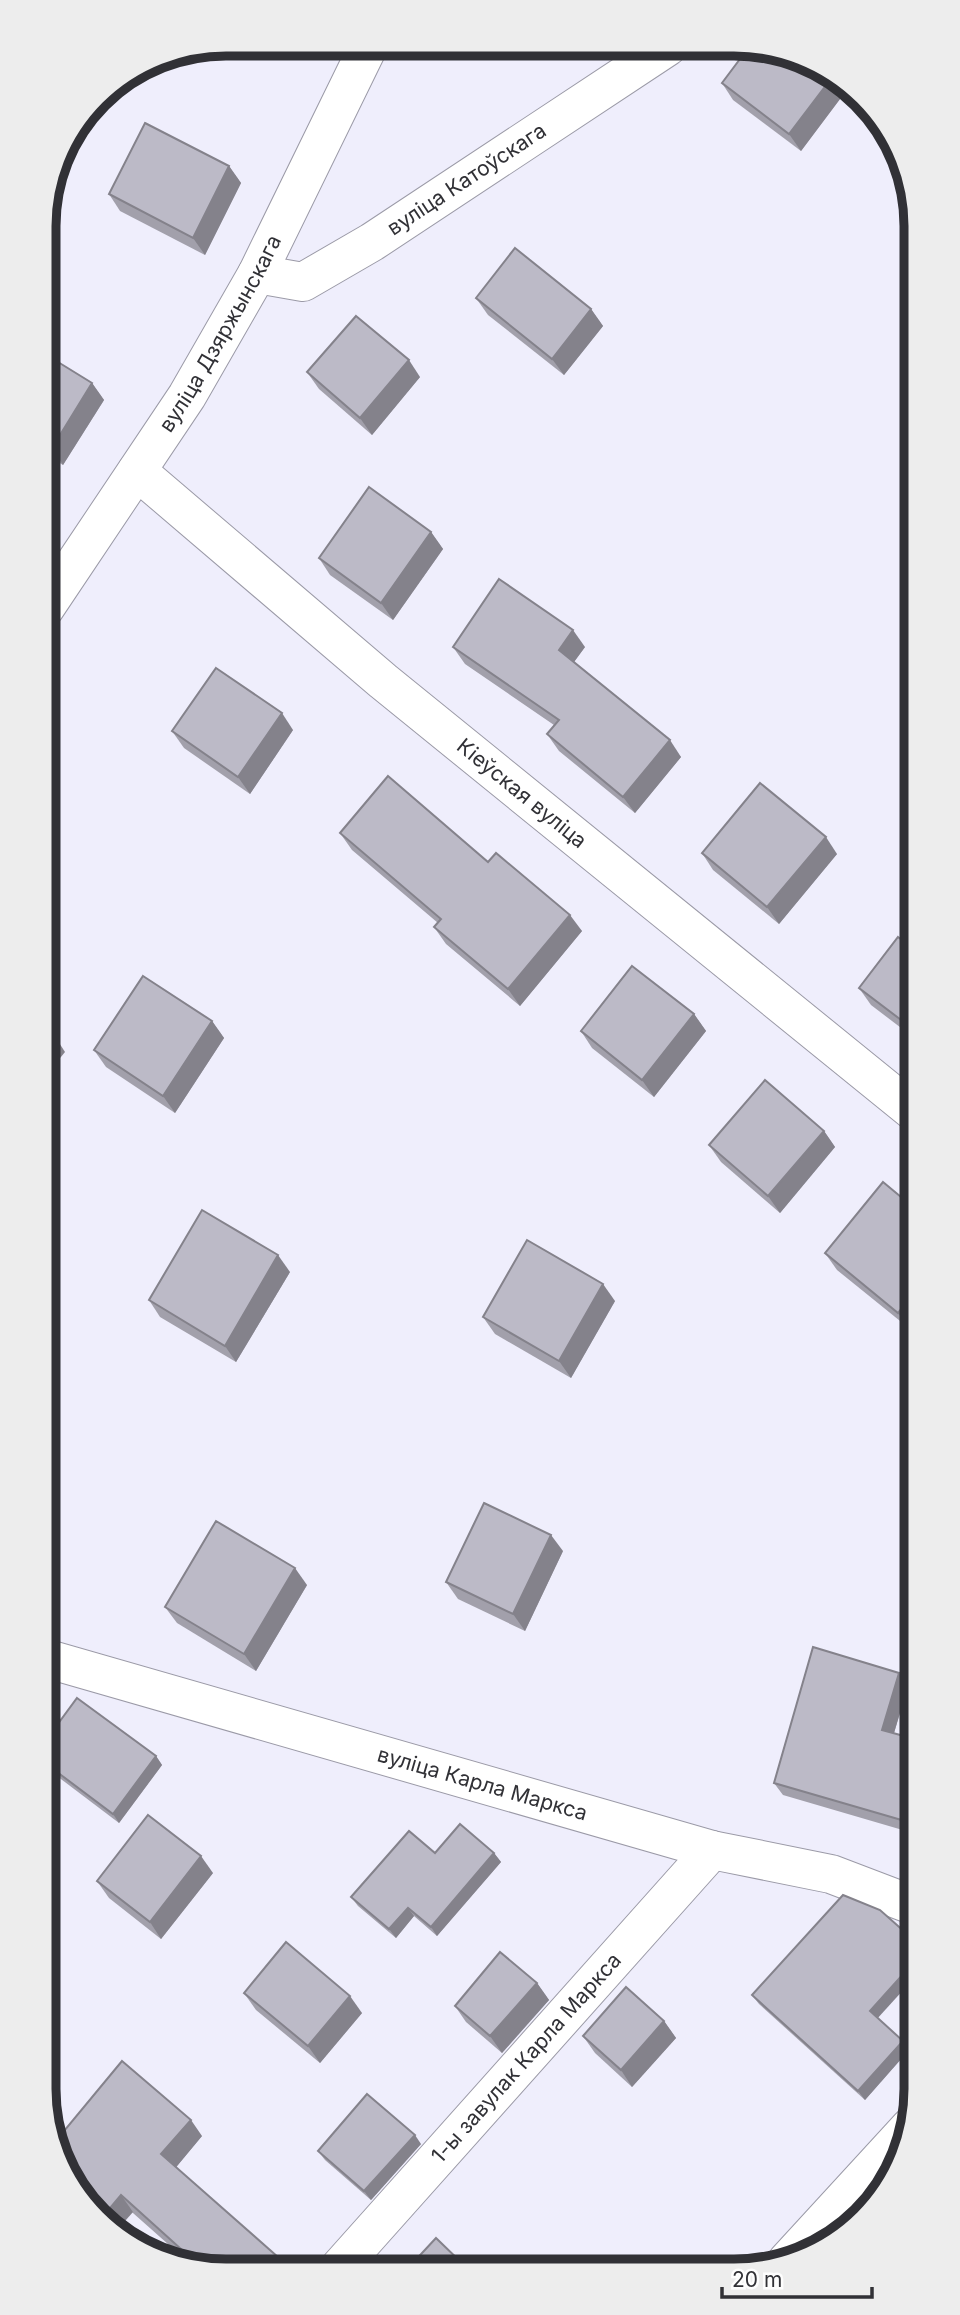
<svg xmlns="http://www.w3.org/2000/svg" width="960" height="2315" font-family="Inter,sans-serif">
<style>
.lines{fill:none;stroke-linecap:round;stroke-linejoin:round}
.minor-casing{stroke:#9b9aa7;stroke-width:40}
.minor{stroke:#fff;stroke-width:38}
.wall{fill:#a2a0ab}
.shaded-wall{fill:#84828b}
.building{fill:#bcbac7;stroke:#84828b;stroke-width:2}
.labels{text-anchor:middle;stroke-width:5;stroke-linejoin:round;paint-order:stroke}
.street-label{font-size:21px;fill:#313136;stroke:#fdfdfd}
.rim{fill:none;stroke:#313136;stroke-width:9}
</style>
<rect width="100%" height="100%" fill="#efeefc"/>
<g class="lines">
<g class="minor-casing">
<g id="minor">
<path id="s1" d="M 257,274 L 303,282 L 372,242 L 667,47"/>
<path id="s2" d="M 137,471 L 383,681 L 913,1111"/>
<path id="s3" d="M 45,608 L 187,396 L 257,274 L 369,45"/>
<path id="s4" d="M 48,1659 L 712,1850 L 831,1874 L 915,1906"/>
<path d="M 787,2261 L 910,2127"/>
<path id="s5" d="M 340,2267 L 712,1850"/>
</g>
</g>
<use href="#minor" class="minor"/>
</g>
<g class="wall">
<path d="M 722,83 L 843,95 L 801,151 L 733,100 Z"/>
<path d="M 229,166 L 241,183 L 205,255 L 120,211 L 109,194 Z"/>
<path d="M 476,298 L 591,309 L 603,326 L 564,375 L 488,315 Z"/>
<path d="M 45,354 L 92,383 L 104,400 L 63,465 L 45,454 Z"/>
<path d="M 307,372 L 420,377 L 372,435 L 319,389 Z"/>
<path d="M 431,532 L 443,549 L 393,620 L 330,575 L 319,558 Z"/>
<path d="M 911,569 L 911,591 L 905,582 Z"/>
<path d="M 453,647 L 585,647 L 574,662 L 681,757 L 635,813 L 559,751 L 547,734 L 554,725 L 465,664 Z"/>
<path d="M 293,730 L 250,794 L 184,748 L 172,731 Z"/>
<path d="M 340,833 L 488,862 L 582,931 L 520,1006 L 446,944 L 434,927 L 438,923 L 352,850 Z"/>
<path d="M 702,853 L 837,854 L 779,924 L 713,870 Z"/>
<path d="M 912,948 L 913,1037 L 871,1005 L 859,988 Z"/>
<path d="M 694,1014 L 706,1031 L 654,1097 L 592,1048 L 581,1031 Z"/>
<path d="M 212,1021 L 224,1038 L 175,1113 L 106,1067 L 94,1050 Z"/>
<path d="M 824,1131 L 835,1147 L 780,1213 L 721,1162 L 709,1145 Z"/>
<path d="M 913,1207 L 914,1325 L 910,1329 L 837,1270 L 825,1253 Z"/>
<path d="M 290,1272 L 236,1362 L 160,1317 L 149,1300 Z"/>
<path d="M 615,1301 L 571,1378 L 495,1334 L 483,1317 Z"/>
<path d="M 563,1551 L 525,1631 L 458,1599 L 446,1582 Z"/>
<path d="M 307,1585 L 256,1671 L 177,1623 L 165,1607 Z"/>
<path d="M 908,1686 L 894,1733 L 915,1739 L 915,1838 L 911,1837 L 906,1831 L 783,1795 L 774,1783 Z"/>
<path d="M 49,1736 L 156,1756 L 162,1765 L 119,1823 L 49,1770 Z"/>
<path d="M 435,1853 L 494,1853 L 501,1862 L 437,1936 L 414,1916 L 396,1938 L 358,1906 L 351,1897 Z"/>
<path d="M 213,1873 L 161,1939 L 109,1898 L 97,1881 Z"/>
<path d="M 537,1983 L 549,2000 L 502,2053 L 466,2022 L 455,2006 Z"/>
<path d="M 244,1993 L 362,2013 L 320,2063 L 256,2010 Z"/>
<path d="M 752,1995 L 878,2018 L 903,2041 L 909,2050 L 865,2100 L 759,2004 Z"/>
<path d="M 664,2021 L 676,2038 L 632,2087 L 595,2053 L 583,2036 Z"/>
<path d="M 202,2136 L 176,2167 L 288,2267 L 195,2268 L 54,2143 Z"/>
<path d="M 421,2144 L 371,2200 L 325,2160 L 318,2151 Z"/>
</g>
<g class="shaded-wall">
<path d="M 830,80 L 834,81 L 843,95 L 801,151 L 789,134 Z"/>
<path d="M 229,166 L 241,183 L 205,255 L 193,238 Z"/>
<path d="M 591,309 L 603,326 L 564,375 L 552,359 Z"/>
<path d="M 409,360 L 420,377 L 372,435 L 360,418 Z"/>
<path d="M 92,383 L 104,400 L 63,465 L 52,448 Z"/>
<path d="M 431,532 L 443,549 L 393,620 L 381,603 Z"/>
<path d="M 573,630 L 585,647 L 571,666 L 559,650 Z"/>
<path d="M 282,713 L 293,730 L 250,794 L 238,777 Z"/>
<path d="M 670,740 L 681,757 L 635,813 L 623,797 Z"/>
<path d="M 826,837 L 837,854 L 779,924 L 767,907 Z"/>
<path d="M 570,915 L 582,931 L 520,1006 L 508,989 Z"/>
<path d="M 694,1014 L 706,1031 L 654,1097 L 642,1080 Z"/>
<path d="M 212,1021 L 224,1038 L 175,1113 L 163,1096 Z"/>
<path d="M 54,1035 L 65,1052 L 47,1074 L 47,1044 Z"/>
<path d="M 824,1131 L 835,1147 L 780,1213 L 768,1196 Z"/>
<path d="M 278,1255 L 290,1272 L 236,1362 L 225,1346 Z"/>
<path d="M 603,1284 L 615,1301 L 571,1378 L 559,1361 Z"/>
<path d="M 908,1300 L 914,1308 L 914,1325 L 910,1329 L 898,1313 Z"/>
<path d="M 551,1535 L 563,1551 L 525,1631 L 513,1614 Z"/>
<path d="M 295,1568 L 307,1585 L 256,1671 L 244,1654 Z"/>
<path d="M 899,1673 L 908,1686 L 891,1743 L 882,1730 Z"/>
<path d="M 156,1756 L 162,1765 L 119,1823 L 113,1814 Z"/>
<path d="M 494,1853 L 501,1862 L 437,1936 L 431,1927 Z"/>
<path d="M 201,1856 L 213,1873 L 161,1939 L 150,1922 Z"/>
<path d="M 408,1908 L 414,1916 L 396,1938 L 389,1929 Z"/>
<path d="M 915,1961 L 916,1976 L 876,2020 L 870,2011 Z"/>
<path d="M 537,1983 L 549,2000 L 502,2053 L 490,2036 Z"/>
<path d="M 350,1996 L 362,2013 L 320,2063 L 308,2046 Z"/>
<path d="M 664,2021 L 676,2038 L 632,2087 L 621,2070 Z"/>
<path d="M 903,2041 L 909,2050 L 865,2100 L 858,2091 Z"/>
<path d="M 191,2120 L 202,2136 L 173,2171 L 161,2154 Z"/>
<path d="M 415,2135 L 421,2144 L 371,2200 L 364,2191 Z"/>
<path d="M 121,2195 L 133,2212 L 118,2229 L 100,2220 Z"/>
</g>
<g class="building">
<path d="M 749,47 L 769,47 L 830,80 L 789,134 L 722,83 Z"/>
<path d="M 145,123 L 229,166 L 193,238 L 109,194 Z"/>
<path d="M 515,248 L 591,309 L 552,359 L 476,298 Z"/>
<path d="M 356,316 L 409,360 L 360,418 L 307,372 Z"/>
<path d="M 45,354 L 92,383 L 52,448 L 45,444 Z"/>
<path d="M 369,487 L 431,532 L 381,603 L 319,558 Z"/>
<path d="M 911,569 L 911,585 L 905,582 Z"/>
<path d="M 499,579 L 573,630 L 559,650 L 670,740 L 623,797 L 547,734 L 559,720 L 453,647 Z"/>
<path d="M 216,668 L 282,713 L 238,777 L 172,731 Z"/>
<path d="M 388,776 L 488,862 L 496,853 L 570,915 L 508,989 L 434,927 L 441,919 L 340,833 Z"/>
<path d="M 760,783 L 826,837 L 767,907 L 702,853 Z"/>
<path d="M 898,937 L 912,948 L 913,1022 L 909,1026 L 859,988 Z"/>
<path d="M 632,966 L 694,1014 L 642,1080 L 581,1031 Z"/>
<path d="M 143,976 L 212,1021 L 163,1096 L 94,1050 Z"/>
<path d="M 47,1030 L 54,1035 L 47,1044 Z"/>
<path d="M 765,1080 L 824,1131 L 768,1196 L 709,1145 Z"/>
<path d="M 883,1182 L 913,1207 L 914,1305 L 908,1300 L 898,1313 L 825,1253 Z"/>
<path d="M 202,1210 L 278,1255 L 225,1346 L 149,1300 Z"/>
<path d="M 527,1240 L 603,1284 L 559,1361 L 483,1317 Z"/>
<path d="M 484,1503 L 551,1535 L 513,1614 L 446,1582 Z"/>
<path d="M 216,1521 L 295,1568 L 244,1654 L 165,1607 Z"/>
<path d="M 813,1647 L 899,1673 L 882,1730 L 915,1739 L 915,1828 L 902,1824 L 905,1821 L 774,1783 Z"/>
<path d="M 77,1698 L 156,1756 L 113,1814 L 49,1766 L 49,1736 Z"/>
<path d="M 148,1815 L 201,1856 L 150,1922 L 97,1881 Z"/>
<path d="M 460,1824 L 494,1853 L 431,1927 L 408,1908 L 389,1929 L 351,1897 L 409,1831 L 435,1853 Z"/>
<path d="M 843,1895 L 880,1910 L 915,1941 L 915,1961 L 870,2011 L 903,2041 L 858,2091 L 752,1995 Z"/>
<path d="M 286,1942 L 350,1996 L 308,2046 L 244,1993 Z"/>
<path d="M 500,1952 L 537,1983 L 490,2036 L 455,2006 Z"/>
<path d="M 626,1987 L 664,2021 L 621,2070 L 583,2036 Z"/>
<path d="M 122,2061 L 191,2120 L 161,2154 L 287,2265 L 285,2267 L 202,2268 L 121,2195 L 100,2220 L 97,2218 L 54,2143 Z"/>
<path d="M 367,2094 L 415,2135 L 364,2191 L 318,2151 Z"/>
<path d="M 436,2238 L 466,2267 L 409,2267 Z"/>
</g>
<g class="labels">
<g class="street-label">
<text dy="7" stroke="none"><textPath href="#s1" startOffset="240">вуліца Катоўскага</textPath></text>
<text dy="7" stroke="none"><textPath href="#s3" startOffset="326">вуліца Дзяржынскага</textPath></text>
<text dy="7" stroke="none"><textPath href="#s2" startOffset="502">Кіеўская вуліца</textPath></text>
<text dy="7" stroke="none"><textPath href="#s4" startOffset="452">вуліца Карла Маркса</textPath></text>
<text dy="7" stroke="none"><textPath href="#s5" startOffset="280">1-ы завулак Карла Маркса</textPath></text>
</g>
</g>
<path d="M0 0H960V2315H0ZM226 56H734A170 170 0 0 1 904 226V2089A170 170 0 0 1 734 2259H226A170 170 0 0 1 56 2089V226A170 170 0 0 1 226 56Z" fill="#ededed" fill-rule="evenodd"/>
<path class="rim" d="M226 56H734A170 170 0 0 1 904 226V2089A170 170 0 0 1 734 2259H226A170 170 0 0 1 56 2089V226A170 170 0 0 1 226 56Z"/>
<path d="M722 2287v10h150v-10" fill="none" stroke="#313136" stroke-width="3.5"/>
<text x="732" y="2287" font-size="21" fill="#313136" stroke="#fdfdfd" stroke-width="5" paint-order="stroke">20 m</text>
</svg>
